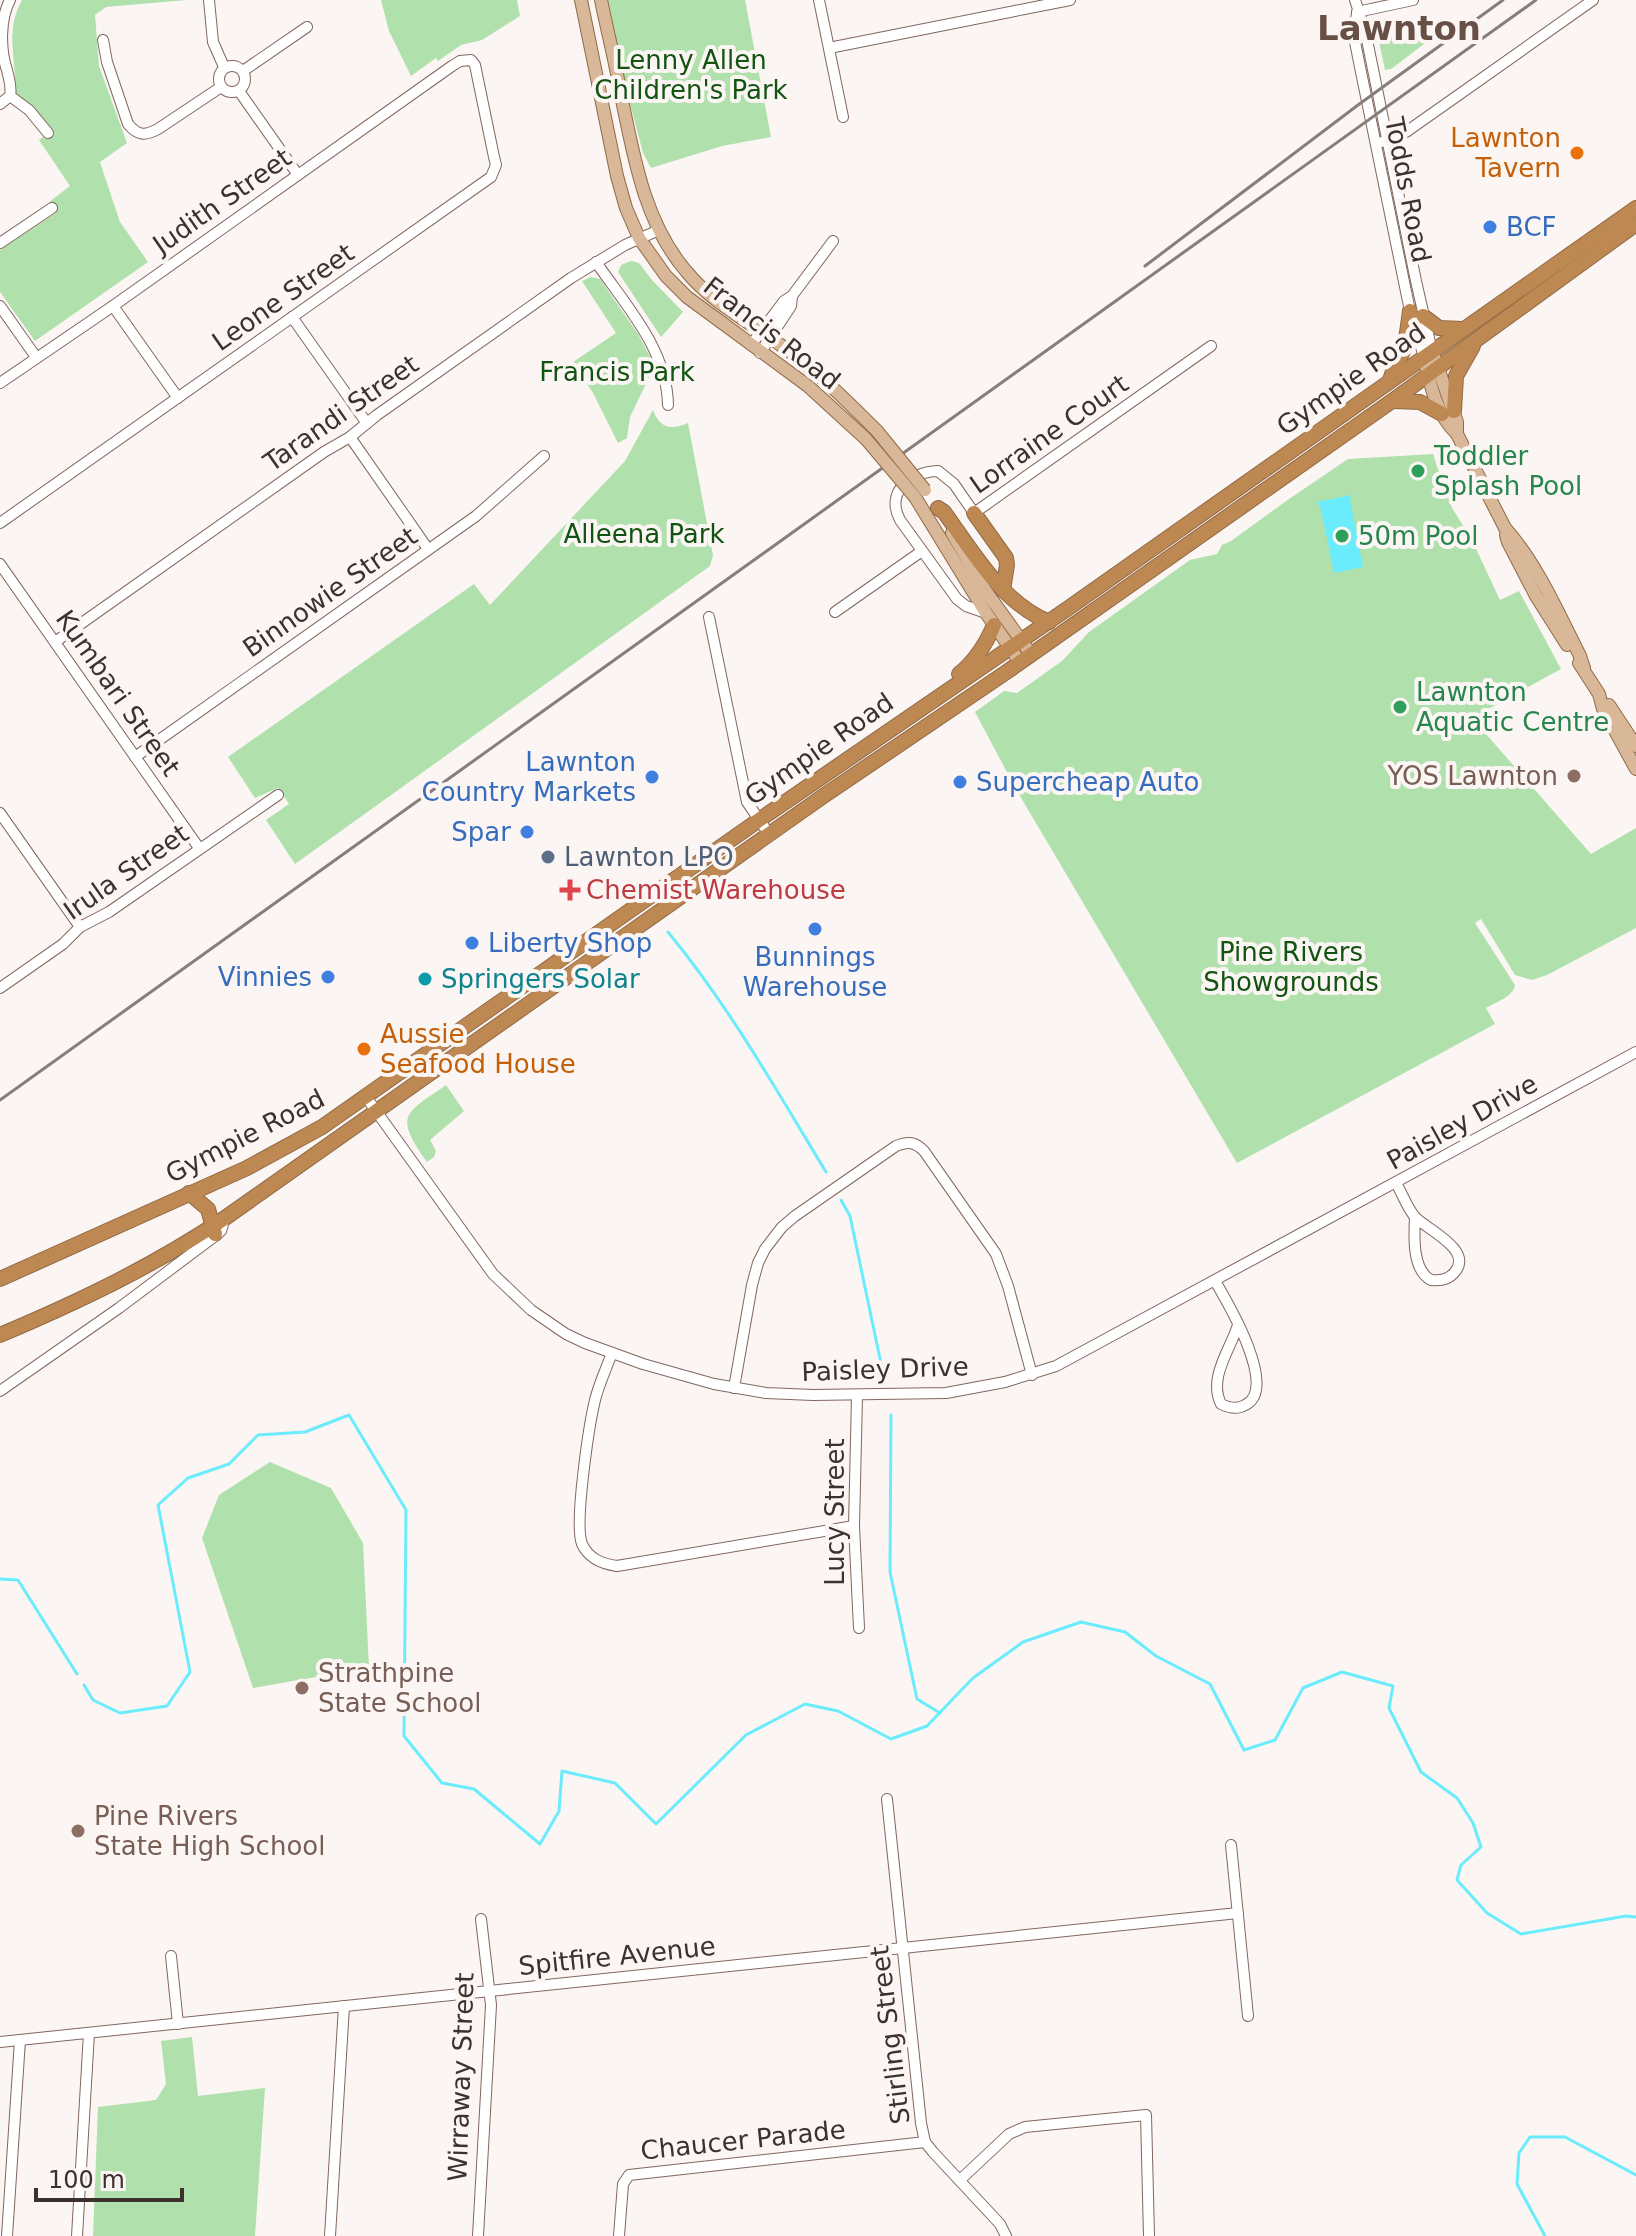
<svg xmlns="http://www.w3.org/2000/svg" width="1636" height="2236" font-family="'DejaVu Sans',sans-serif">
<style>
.green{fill:#b0e1ad}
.water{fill:#6becfc}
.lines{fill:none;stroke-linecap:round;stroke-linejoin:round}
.stream{stroke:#6becfc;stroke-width:3}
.minor-casing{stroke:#81675e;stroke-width:12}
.major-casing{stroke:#906a46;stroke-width:14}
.highway-casing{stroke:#906a46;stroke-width:16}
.minor{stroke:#fff;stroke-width:10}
.major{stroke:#d8b898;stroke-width:12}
.highway{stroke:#be8853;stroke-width:14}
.rail{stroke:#877e7b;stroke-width:3}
.major-bridge-casing{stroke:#906a46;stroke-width:14;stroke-linecap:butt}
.major-bridge{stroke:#d8b898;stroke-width:12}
.food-dot{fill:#e8710a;stroke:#fbf5f3;stroke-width:3}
.shop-dot{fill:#3f7fe0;stroke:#fbf5f3;stroke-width:3}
.leisure-dot{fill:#2e9e5b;stroke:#fbf5f3;stroke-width:3}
.education-dot{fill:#8d6e63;stroke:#fbf5f3;stroke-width:3}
.service-dot{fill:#5c6f8a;stroke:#fbf5f3;stroke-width:3}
.health-dot{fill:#e0444e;stroke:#fbf5f3;stroke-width:3}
.culture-dot{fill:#0f9aa8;stroke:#fbf5f3;stroke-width:3}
.labels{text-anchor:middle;stroke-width:8;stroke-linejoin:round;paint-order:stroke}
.park-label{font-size:26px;fill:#125412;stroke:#fbf5f3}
.food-label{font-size:26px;fill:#c56008;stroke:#fbf5f3;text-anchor:end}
.street-label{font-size:26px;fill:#3c312d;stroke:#fbf5f3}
.shop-label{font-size:26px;fill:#366cbe;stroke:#fbf5f3;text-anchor:start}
.leisure-label{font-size:26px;fill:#27864d;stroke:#fbf5f3;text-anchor:start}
.education-label{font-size:26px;fill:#785e54;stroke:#fbf5f3;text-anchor:start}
.service-label{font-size:26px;fill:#4e5e75;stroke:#fbf5f3;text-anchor:start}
.health-label{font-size:26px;fill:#be3a42;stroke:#fbf5f3;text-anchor:start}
.culture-label{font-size:26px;fill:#0d838f;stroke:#fbf5f3;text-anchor:start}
.district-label{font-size:34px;font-weight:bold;fill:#695047;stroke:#fbf5f3}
</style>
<rect width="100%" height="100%" fill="#fbf5f3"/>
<g class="green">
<path d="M 22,0 L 187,0 L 106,7 L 95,15 L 99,66 L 127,143 L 100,162 L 120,222 L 148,262 L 35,341 L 0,292 L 0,250 L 56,213 L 49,202 L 70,186 L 39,140 L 51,131 L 15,94 C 17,59 4,32 22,0 Z"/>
<path d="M 381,0 L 517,0 L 520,16 L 482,40 L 461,45 L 438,61 L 436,58 L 411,76 L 389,31 Z"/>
<path d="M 603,0 L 745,0 L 771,137 L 722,146 L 651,168 L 643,153 Z"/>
<path d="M 1396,22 L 1416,37 L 1434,34 L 1436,39 L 1424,44 L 1391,69 L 1385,70 L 1376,28 Z"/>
<path d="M 631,261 L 639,263 L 652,280 L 683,312 L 661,337 L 618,272 L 621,265 Z"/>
<path d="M 591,277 L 600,279 L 638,334 L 653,362 L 651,373 L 630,417 L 627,438 L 618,443 L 593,393 L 573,362 L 616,333 L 582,281 Z"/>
<path d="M 653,410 C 660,429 671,430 688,423 L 713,555 L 710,566 L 295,864 L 266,820 L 289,804 L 278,788 L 255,798 L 228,757 L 474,584 L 490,605 L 625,461 Z"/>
<path d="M 1433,454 L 1452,508 L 1471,538 L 1500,600 L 1519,591 L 1561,669 L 1472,718 L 1591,854 L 1636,828 L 1636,928 L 1547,975 L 1532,980 L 1515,975 L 1481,919 L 1475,923 L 1515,985 C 1513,997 1496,1002 1486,1008 L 1495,1024 L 1237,1163 L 1017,791 L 975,712 L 1004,691 L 1017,693 L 1062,661 L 1089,632 L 1190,560 L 1217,554 L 1222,545 L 1231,541 L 1289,499 L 1348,459 Z"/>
<path d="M 446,1085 L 464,1111 L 430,1140 L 436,1151 L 434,1157 L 427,1162 C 394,1115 404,1114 446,1085 Z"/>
<path d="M 270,1462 L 331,1488 L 363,1543 L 369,1668 L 253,1688 L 202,1538 L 219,1495 Z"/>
<path d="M 192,2037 L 198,2096 L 265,2088 L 255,2236 L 93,2236 L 98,2107 L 156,2100 L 166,2084 L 161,2041 Z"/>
</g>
<path class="water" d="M 1351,495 L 1350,500 L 1363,567 L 1334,573 L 1320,505 L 1318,505 L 1317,502 Z"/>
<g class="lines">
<g class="stream">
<path d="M 668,932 C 729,1006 777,1091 826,1172"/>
<path d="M 841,1200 L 850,1216 L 883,1373"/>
<path d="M 891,1415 L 890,1572 L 917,1699 L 940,1713"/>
<path d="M 0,1579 L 18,1580 L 77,1674"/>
<path d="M 84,1685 L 93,1700 L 120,1713 L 167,1706 L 190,1672 L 158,1505 L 188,1478 L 229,1464 L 258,1435 L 305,1432 L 349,1415 L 406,1510 L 404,1736 L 442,1783 L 474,1789 L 540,1844 L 559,1811 L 562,1771 L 615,1783 L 656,1824 L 746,1735 L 805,1704 L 838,1711 L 891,1739 L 927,1726 L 973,1678 L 1023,1642 L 1081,1622 L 1125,1632 L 1156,1656 L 1210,1684 L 1244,1750 L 1275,1740 L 1303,1688 L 1342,1672 L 1393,1686 L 1389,1708 L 1421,1772 L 1457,1798 L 1473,1823 L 1481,1847 L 1461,1865 L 1457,1880 L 1487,1913 L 1521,1934 L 1626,1916 L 1636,1917"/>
<path d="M 1545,2236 L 1517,2184 L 1519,2153 L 1530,2137 L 1565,2137 L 1636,2175"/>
</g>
<g class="minor-casing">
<g id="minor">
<path d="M 209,0 L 213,42 L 224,67"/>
<path d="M 819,0 L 843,117"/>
<path d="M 1355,0 L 1365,30 L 1416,281 L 1432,351"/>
<path d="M 1357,12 L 1413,0"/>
<path d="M 1357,14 L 1353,32 L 1360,67 L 1410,311 L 1424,357"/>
<path d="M 103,40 L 107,62 L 128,124 C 138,136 145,136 158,129 L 221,87"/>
<path d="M 829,48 L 1070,0"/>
<circle cx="232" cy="79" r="13"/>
<path d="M 243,71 L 307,27"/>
<path d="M 239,91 L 298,175"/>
<path d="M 10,96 L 29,110 L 48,133"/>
<path d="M 0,104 L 10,96 C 12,86 9,80 7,70 C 0,49 0,19 10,0"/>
<path d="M 1382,142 L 1406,132 L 1593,0"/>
<path d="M 0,243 L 52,208"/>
<path d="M 596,262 C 626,306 667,349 668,405"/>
<path d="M 0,306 L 36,357"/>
<path d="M 113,306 L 178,398"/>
<path d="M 292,317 L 366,422"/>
<path d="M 751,345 L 784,301 L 792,296 L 833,241"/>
<path d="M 760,353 L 791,306 L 792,296"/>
<path d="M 0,383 L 113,306 L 452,66 L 460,61 L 471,60 L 475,65 L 494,157 L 496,165 L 491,177 L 0,523"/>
<path d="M 350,437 L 428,549"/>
<path d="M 0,564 L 199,848"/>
<path d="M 835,612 L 922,551"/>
<path d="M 986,613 L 966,606 L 957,599 L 900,520 C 885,492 910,472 938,471 L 954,484 L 974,513 L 1211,346"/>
<path d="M 709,617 L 747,802 L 769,834"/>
<path d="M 55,642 L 324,452 L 350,437 L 377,415 L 571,278 L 625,245 L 659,230"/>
<path d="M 135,757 L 476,516 L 544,456"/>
<path d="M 0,813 L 80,927"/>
<path d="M 0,988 L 63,944 L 80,927 L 109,912 L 278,795"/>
<path d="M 366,1097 L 493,1274 L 531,1310 L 566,1334 L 585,1343 L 643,1364 L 714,1384 L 766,1393 L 813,1395 L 946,1393 L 1005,1382 L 1056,1366 L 1636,1052"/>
<path d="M 1396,1183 C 1402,1193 1407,1208 1415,1217 C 1426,1229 1475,1250 1454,1273 C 1448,1280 1440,1281 1431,1280 C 1412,1270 1414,1236 1415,1217"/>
<path d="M 1215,1281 C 1228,1303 1279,1389 1245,1405 C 1237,1410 1229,1408 1221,1404 C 1208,1378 1230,1350 1238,1325"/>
<path d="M 612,1353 C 606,1369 599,1384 595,1400 C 589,1425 574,1524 582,1544 C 589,1559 602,1564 617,1566 L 854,1526"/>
<path d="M 734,1388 L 752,1285 L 758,1263 L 765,1249 L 782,1227 L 795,1216 L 896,1146 C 909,1141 915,1142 924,1151 L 996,1254 L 1008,1286 L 1032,1375"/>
<path d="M 0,1391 L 119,1308 L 215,1236 L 221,1231 L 225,1218"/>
<path d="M 857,1396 L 854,1526 L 859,1628"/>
<path d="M 887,1799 L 921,2123 L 925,2142 L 933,2152 L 1000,2224 L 1006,2236"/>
<path d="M 1231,1845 L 1248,2016"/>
<path d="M 171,1956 L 178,2024"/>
<path d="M 0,2042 L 1238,1913"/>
<path d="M 960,2180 L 1009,2134 L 1025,2127 L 1146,2115 L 1149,2236"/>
<path d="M 7,2236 L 20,2040"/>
<path d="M 77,2236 L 89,2033"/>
<path d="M 330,2236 L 344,2006"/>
<path d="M 478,2236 L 491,2005 L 481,1919"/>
<path d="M 619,2236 L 623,2184 L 629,2175 L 925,2142"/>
</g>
</g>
<g class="major-casing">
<g id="major">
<path d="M 581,0 L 617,176 L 626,208 L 639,238 L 666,276 L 687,297 L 808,386 L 866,439"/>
<path d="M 601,0 C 607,30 615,60 620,90 C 633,152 643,221 686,271 C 712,303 749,322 782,346 C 817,371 847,401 877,431"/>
<path d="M 1432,351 L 1457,422 L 1457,434"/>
<path d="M 1424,357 C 1430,384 1436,414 1457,434 L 1505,528 C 1536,562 1559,614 1580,656 L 1584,668"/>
<path d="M 915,497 L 986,613 L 1020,662"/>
<path d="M 952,533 L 985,590 L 1031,654"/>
<path d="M 1506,535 L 1508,542 L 1536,596 L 1567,645"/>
<path d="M 1579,663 L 1599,694 L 1603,709 L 1636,769"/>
<path d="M 1609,705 L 1636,746"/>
</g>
</g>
<g class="highway-casing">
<g id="highway">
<path d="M 1423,316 L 1439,328 L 1462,329"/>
<path d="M 1390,381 C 1392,370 1399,362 1403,351 C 1407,338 1408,325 1410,311"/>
<path d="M 1394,401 L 1420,402 L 1442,414"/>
<path d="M 1454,411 L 1456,376 L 1473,346"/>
<path d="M 938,508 L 944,512 C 973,552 1001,602 1049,622"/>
<path d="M 974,513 L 1006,558 L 1007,565 L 1003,590"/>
<path d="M 959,674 C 975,661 986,644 994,625"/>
<path d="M 189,1193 L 208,1209 L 215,1234"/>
<path d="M 0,1279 L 247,1168 L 322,1127 L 759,820 L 1067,609 L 1636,208"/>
<path d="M 0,1335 C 78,1302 154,1266 225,1218 L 822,797 L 1005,673 L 1392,401 L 1636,224"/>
</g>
</g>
<use href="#minor" class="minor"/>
<use href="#major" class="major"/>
<use href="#highway" class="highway"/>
<g class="rail">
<path d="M 1145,266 L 1358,105 L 1503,0"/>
<path d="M 0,1100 L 1536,0"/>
</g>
<g class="major-bridge-casing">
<g id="major-bridge">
<path d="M 877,431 L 925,490"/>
<path d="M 866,439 L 915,497"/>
</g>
</g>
<use href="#major-bridge" class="major-bridge"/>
</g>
<g class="food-dot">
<circle cx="1577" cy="153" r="8"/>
<circle cx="364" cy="1049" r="8"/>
</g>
<g class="shop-dot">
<circle cx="1490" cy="227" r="8"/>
<circle cx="652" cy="777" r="8"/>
<circle cx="960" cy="782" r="8"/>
<circle cx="527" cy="832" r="8"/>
<circle cx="815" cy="929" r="8"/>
<circle cx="472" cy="943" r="8"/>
<circle cx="328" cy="977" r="8"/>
</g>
<g class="leisure-dot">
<circle cx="1418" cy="471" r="8"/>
<circle cx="1342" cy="536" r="8"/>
<circle cx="1400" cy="707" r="8"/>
</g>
<g class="education-dot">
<circle cx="1574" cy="776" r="8"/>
<circle cx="302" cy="1688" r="8"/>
<circle cx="78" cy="1831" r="8"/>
</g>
<circle class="service-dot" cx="548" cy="857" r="8"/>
<path class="health-dot" d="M566 878h8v8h8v8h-8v8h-8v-8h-8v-8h8z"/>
<circle class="culture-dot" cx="425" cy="979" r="8"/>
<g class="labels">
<g class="park-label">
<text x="691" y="69">Lenny Allen<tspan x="691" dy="30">Children's Park</tspan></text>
<text x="617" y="381">Francis Park</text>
<text x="644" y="543">Alleena Park</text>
<text x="1291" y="961">Pine Rivers<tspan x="1291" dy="30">Showgrounds</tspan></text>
</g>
<g class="food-label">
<text x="1561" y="147">Lawnton<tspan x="1561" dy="30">Tavern</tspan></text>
<text x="380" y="1043" text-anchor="start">Aussie<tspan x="380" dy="30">Seafood House</tspan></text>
</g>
<g class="street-label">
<text transform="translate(1408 190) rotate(79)" y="9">Todds Road</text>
<text transform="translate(222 201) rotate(-35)" y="9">Judith Street</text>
<text transform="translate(283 297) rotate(-35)" y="9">Leone Street</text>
<text transform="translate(772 333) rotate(38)" y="9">Francis Road</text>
<text transform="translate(1351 379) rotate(-35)" y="9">Gympie Road</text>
<text transform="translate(341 413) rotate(-35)" y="9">Tarandi Street</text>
<text transform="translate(1049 434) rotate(-35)" y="9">Lorraine Court</text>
<text transform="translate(330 592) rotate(-35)" y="9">Binnowie Street</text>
<text transform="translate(118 693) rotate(55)" y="9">Kumbari Street</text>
<text transform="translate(819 749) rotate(-35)" y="9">Gympie Road</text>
<text transform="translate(126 872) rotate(-35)" y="9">Irula Street</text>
<text transform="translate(1462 1122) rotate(-29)" y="9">Paisley Drive</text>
<text transform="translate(245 1136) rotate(-27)" y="9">Gympie Road</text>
<text transform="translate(885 1369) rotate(-2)" y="9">Paisley Drive</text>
<text transform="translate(835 1512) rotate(-90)" y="9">Lucy Street</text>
<text transform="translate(617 1956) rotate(-6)" y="9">Spitfire Avenue</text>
<text transform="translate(890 2035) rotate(-97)" y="9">Stirling Street</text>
<text transform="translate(461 2077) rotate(-88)" y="9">Wirraway Street</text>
<text transform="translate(743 2140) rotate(-6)" y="9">Chaucer Parade</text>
</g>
<g class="shop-label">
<text x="1506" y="236">BCF</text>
<text x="636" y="771" text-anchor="end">Lawnton<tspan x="636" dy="30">Country Markets</tspan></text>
<text x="976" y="791">Supercheap Auto</text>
<text x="511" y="841" text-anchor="end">Spar</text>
<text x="488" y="952">Liberty Shop</text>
<text x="815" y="966" text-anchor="middle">Bunnings<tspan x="815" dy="30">Warehouse</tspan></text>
<text x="312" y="986" text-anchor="end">Vinnies</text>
</g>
<g class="leisure-label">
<text x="1434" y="465">Toddler<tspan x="1434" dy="30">Splash Pool</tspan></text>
<text x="1358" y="545">50m Pool</text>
<text x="1416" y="701">Lawnton<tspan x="1416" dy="30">Aquatic Centre</tspan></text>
</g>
<g class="education-label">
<text x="1558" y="785" text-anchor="end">YOS Lawnton</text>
<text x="318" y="1682">Strathpine<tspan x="318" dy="30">State School</tspan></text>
<text x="94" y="1825">Pine Rivers<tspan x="94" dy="30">State High School</tspan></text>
</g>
<g class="service-label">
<text x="564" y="866">Lawnton LPO</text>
</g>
<g class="health-label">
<text x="586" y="899">Chemist Warehouse</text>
</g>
<g class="culture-label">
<text x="441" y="988">Springers Solar</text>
</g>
<g class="district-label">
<text x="1399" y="40">Lawnton</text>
</g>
</g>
<path d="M36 2188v12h146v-12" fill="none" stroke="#3c312d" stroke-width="4"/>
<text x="48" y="2188" font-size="24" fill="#3c312d" stroke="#fbf5f3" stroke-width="6" paint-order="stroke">100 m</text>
</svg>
